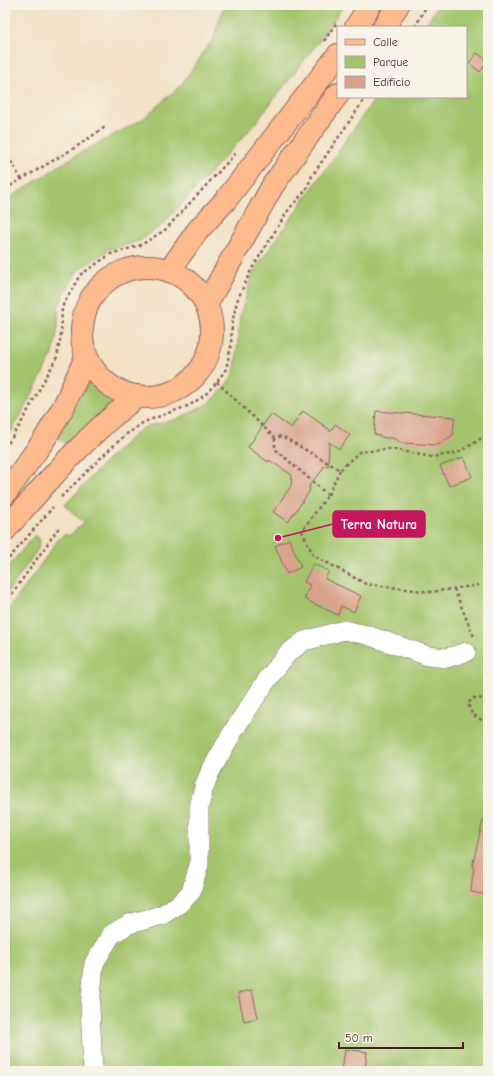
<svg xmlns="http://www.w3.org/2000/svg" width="493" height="1076" font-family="'Comic Neue',sans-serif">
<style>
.green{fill:#a3c46c;stroke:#76724c}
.building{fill:#d9a38b}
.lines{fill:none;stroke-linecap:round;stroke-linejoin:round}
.minor-casing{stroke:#856361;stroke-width:20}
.major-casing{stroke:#856361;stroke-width:24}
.path{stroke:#856361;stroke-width:2.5;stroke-dasharray:3 3;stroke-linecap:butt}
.minor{stroke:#fff;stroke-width:19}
.major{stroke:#fcba8d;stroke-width:22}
.leader{fill:none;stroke:#c2185b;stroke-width:1.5}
.callout-dot{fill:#c2185b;stroke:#f7f3e8;stroke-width:1.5}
.callout{fill:#c2185b;stroke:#c2185b;stroke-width:1.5}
.callout-label{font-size:14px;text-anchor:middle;font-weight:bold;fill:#fff}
</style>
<rect width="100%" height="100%" fill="#f7f3e8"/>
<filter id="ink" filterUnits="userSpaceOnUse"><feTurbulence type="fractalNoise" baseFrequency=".025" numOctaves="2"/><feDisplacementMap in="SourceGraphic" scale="8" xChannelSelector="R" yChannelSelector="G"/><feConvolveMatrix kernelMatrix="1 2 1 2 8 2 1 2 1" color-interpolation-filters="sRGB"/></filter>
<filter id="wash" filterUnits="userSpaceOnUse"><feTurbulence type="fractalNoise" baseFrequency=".012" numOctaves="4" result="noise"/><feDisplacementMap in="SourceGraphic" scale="16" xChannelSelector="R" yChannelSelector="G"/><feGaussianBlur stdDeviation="0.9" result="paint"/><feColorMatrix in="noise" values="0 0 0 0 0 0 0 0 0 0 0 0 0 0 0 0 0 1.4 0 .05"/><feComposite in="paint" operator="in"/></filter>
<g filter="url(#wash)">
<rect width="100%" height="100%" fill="#f2e1c4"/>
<g class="green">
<path d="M 224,5 L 344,5 L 319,41 L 253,126 L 163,224 L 140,241 L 110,249 L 77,271 L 58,307 L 58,328 L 53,354 L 17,422 L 5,441 L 5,201 L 73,157 L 143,119 L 181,85 L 214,38 Z"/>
<path d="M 438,5 L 488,5 L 488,1071 L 5,1071 L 5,615 L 58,540 C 62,536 64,533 69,536 L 84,523 L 65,505 L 112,455 L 141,429 L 148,426 L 177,419 L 199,409 L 214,399 L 229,381 L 234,373 L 236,362 L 240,316 L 254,271 L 376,97 L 466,97 L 466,27 L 424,27 Z"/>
<path d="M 91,379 L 109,395 L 117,398 L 67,445 L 57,437 Z"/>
<path d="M 34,536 L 38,537 L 40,541 L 38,549 L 5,596 L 5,571 Z"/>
</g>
<g id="blocks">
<g class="building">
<path d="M 477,53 L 488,61 L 480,72 L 469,63 Z"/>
<path d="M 303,411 L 330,430 L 330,432 L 335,424 L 350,435 L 339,449 L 329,442 L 328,466 L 324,466 L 321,472 L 310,484 L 309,492 L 288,522 L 273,512 L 291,486 L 292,475 L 269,460 L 268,462 L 248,447 L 271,414 L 291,428 Z"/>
<path d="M 376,411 L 455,417 L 453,430 L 454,434 L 438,445 L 401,443 L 393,438 L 385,438 L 374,434 Z"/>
<path d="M 464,457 L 472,477 L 449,486 L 440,466 Z"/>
<path d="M 289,539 L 301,567 L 287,574 L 275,546 Z"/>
<path d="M 313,564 L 329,571 L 325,579 L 361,596 L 354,612 L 341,606 L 338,615 L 304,599 L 310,585 L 304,582 Z"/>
<path d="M 483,820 L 488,820 L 488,895 L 471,892 L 472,880 L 474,868 L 472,867 Z"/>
<path d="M 252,990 L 258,1018 L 244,1021 L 238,993 Z"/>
<path d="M 345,1049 L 367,1052 L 365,1071 L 342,1071 Z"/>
</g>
</g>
</g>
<g filter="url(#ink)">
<use href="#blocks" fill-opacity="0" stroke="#856361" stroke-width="1"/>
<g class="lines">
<g class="minor-casing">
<path id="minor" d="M 93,1071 L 90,1007 L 94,963 L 112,934 L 129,924 L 162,915 L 179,904 L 191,892 L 199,865 L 199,807 L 204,787 L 210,772 L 235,728 L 267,680 L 287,654 L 304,641 L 344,630 L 367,635 L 428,656 L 447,658 L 466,652"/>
</g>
<g class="major-casing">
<g id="major">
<path d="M 356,27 L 370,5"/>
<path d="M 384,27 L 398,5"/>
<circle cx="147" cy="332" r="65"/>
<path d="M 169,271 L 198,230 L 225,201 L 338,55"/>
<path d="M 206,305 L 273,185 L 338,94"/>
<path d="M 5,494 L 44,440 L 64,406 L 86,357"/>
<path d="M 5,530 C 46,483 87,434 138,396"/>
</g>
</g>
<g class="path">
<path d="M 5,13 L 8,5"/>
<path d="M 415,27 L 427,5"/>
<path d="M 324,41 L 337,22"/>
<path d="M 5,151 L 21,179"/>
<path d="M 5,189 L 76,147 L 105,127"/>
<path d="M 217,382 L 275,438 L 282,436 L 340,470 L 359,452 L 391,449 L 432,457 L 457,453 L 479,440 L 488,432"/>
<path d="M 275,438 L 275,449 L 328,495"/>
<path d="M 5,448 L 20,425 L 57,357 L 61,334 L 62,307 L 80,275 L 111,254 L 141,245 L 165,230 L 236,153"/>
<path d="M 340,470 L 328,495 L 302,531 L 313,555 L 366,584 L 430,592 L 480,585"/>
<path d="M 61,497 L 112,447 L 128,433 L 144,422 L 190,405 L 205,395 L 217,382 L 226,369 L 231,346 L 232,324 L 237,301 L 251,270 L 289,209 L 306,190 L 312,176 L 366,97"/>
<path d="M 5,563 L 53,507"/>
<path d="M 454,589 L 474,637"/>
<path d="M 5,604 L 60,526"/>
<path d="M 483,658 L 488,671"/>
<path d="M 488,699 L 474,698 L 468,703 L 472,714 L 488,724"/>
</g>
<use href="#minor" class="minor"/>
<use href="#major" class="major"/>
</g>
</g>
<path class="leader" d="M278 538L333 524"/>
<circle class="callout-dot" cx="278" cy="538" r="4"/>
<rect class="callout" x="333" y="511" width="92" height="26" rx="4"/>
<g class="callout-label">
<text x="379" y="529">Terra Natura</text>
</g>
<rect width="493" height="1076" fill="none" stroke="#f7f3e8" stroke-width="20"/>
<rect x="337" y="26" width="130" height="72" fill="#f7f3e8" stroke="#b29e9c"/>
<rect x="345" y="39" width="20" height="6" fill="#fcba8d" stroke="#b29e9c"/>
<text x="373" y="46" font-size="12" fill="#4a1f2b">Calle</text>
<rect x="345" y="56" width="20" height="12" fill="#a3c46c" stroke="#b29e9c"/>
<text x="373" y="66" font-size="12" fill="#4a1f2b">Parque</text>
<rect x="345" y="76" width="20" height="12" fill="#d9a38b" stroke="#b29e9c"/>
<text x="373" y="86" font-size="12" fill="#4a1f2b">Edificio</text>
<path d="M339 1042v6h124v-6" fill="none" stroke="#4a1f2b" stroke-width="2"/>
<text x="345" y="1042" font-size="12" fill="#4a1f2b" stroke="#f7f3e8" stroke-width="3" paint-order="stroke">50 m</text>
</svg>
